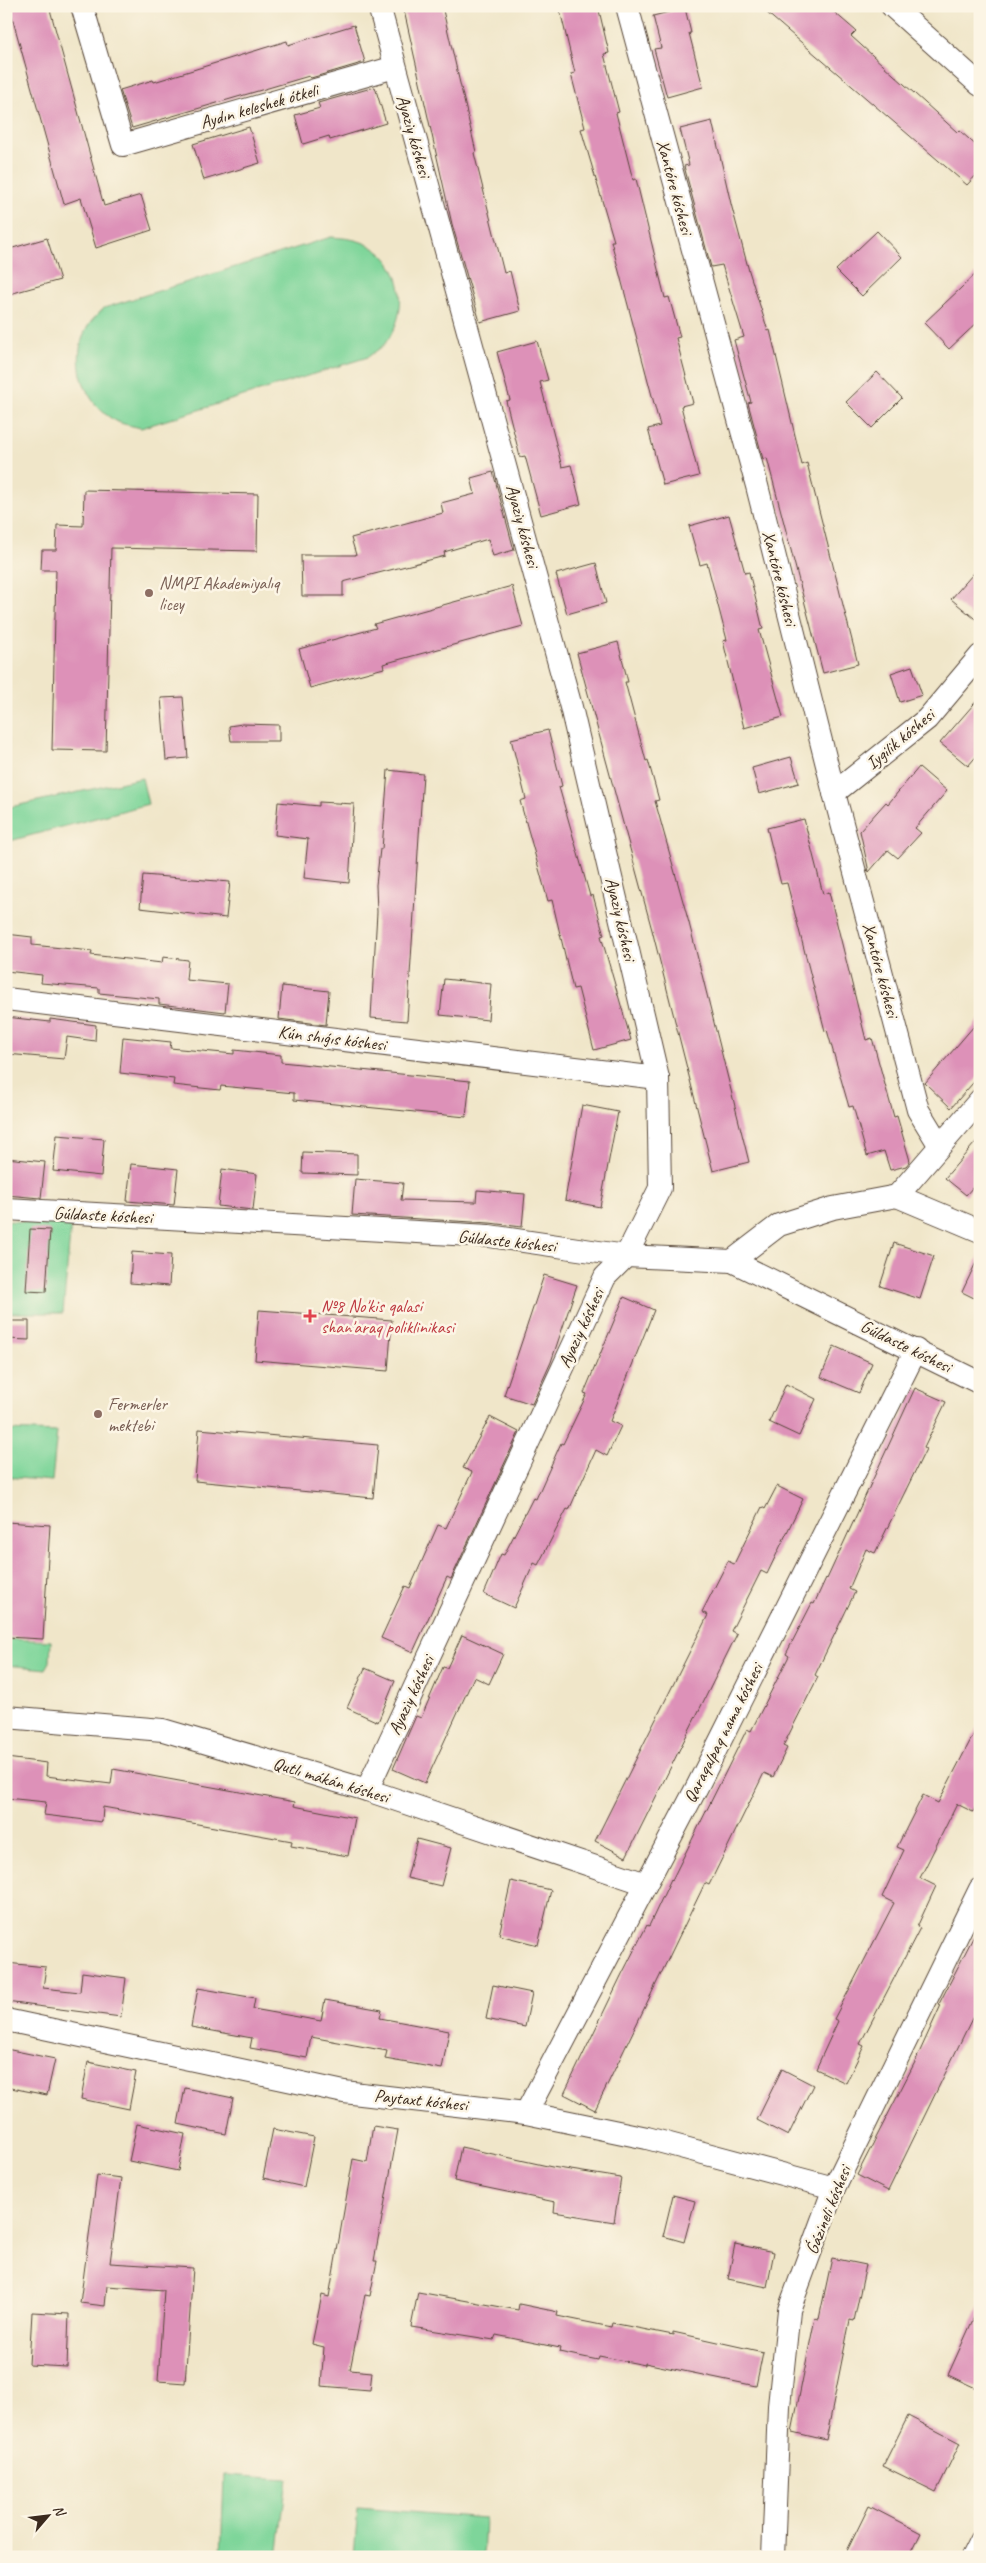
<svg xmlns="http://www.w3.org/2000/svg" width="986" height="2563" font-family="Caveat,sans-serif">
<style>
.green{fill:#7ed59a;stroke:#5c805c}
.building{fill:#dd91b8}
.lines{fill:none;stroke-linecap:round;stroke-linejoin:round}
.minor-casing{stroke:#564638;stroke-width:24}
.minor{stroke:#fff;stroke-width:22}
.education-dot{fill:#8d6e63;stroke:#fcf5e5;stroke-width:2}
.health-dot{fill:#e0444e;stroke:#fcf5e5;stroke-width:2}
.labels{text-anchor:middle;stroke-width:5;stroke-linejoin:round;paint-order:stroke}
.street-label{font-size:18px;fill:#3b2a1e;stroke:#fcf5e5}
.education-label{font-size:18px;fill:#785e54;stroke:#fcf5e5;text-anchor:start}
.health-label{font-size:18px;fill:#be3a42;stroke:#fcf5e5;text-anchor:start}
</style>
<rect width="100%" height="100%" fill="#fcf5e5"/>
<filter id="ink" filterUnits="userSpaceOnUse"><feTurbulence type="fractalNoise" baseFrequency=".02" numOctaves="2"/><feDisplacementMap in="SourceGraphic" scale="10" xChannelSelector="R" yChannelSelector="G"/><feConvolveMatrix kernelMatrix="1 2 1 2 8 2 1 2 1" color-interpolation-filters="sRGB"/></filter>
<filter id="wash" filterUnits="userSpaceOnUse"><feTurbulence type="fractalNoise" baseFrequency=".0096" numOctaves="4" result="noise"/><feDisplacementMap in="SourceGraphic" scale="20" xChannelSelector="R" yChannelSelector="G"/><feGaussianBlur stdDeviation="1.12" result="paint"/><feColorMatrix in="noise" values="0 0 0 0 0 0 0 0 0 0 0 0 0 0 0 0 0 1.4 0 .05"/><feComposite in="paint" operator="in"/></filter>
<g filter="url(#wash)">
<rect width="100%" height="100%" fill="#f0e6c9"/>
<g class="green">
<path d="M 331,237 C 345,238 359,239 372,247 C 405,266 409,313 386,342 C 382,348 374,352 368,357 L 141,428 C 134,426 125,425 118,422 C 84,406 68,360 88,326 C 92,319 99,314 104,308 Z"/>
<path d="M 142,778 L 148,804 L 6,842 L 6,808 Z"/>
<path d="M 6,1221 L 71,1223 L 63,1313 L 6,1313 Z"/>
<path d="M 6,1430 L 57,1432 L 52,1481 L 6,1477 Z"/>
<path d="M 6,1639 L 51,1641 L 50,1662 L 46,1669 L 6,1665 Z"/>
<path d="M 224,2475 L 287,2479 L 277,2557 L 221,2557 Z"/>
<path d="M 358,2508 L 485,2518 L 483,2557 L 354,2557 Z"/>
</g>
<g id="blocks">
<g class="building">
<path d="M 9,6 L 49,6 L 104,206 L 141,195 L 152,230 L 96,248 L 81,198 L 64,204 Z"/>
<path d="M 403,6 L 442,6 L 476,152 L 474,153 L 504,273 L 510,271 L 520,311 L 480,322 L 452,224 Z"/>
<path d="M 559,6 L 598,6 L 609,53 L 604,54 L 619,112 L 616,113 L 633,180 L 636,179 L 665,298 L 669,297 L 680,337 L 676,338 L 693,403 L 681,406 L 699,476 L 663,485 L 648,429 L 660,426 L 611,241 L 614,241 L 581,129 L 585,128 L 571,74 L 575,73 Z"/>
<path d="M 759,6 L 827,6 L 856,31 L 851,36 L 957,132 L 959,130 L 980,149 L 980,171 L 967,185 Z"/>
<path d="M 685,8 L 691,33 L 689,33 L 703,87 L 667,97 L 654,49 L 661,48 L 653,16 Z"/>
<path d="M 354,25 L 365,62 L 311,78 L 309,76 L 132,128 L 120,90 L 153,80 L 154,82 L 287,41 L 288,45 Z"/>
<path d="M 375,87 L 386,123 L 330,140 L 329,136 L 303,144 L 295,115 L 320,108 L 318,103 Z"/>
<path d="M 712,121 L 731,204 L 749,271 L 768,331 L 770,330 L 802,465 L 807,463 L 858,664 L 823,673 L 767,458 L 763,459 L 748,403 L 751,402 L 734,340 L 744,337 L 722,265 L 711,267 L 684,166 L 689,165 L 680,129 Z"/>
<path d="M 249,127 L 260,163 L 204,180 L 193,144 Z"/>
<path d="M 877,231 L 902,257 L 862,296 L 836,270 Z"/>
<path d="M 47,238 L 60,280 L 6,295 L 6,250 Z"/>
<path d="M 980,270 L 980,320 L 949,349 L 924,323 Z"/>
<path d="M 537,341 L 548,380 L 540,382 L 562,467 L 571,465 L 581,504 L 541,515 L 525,456 L 520,457 L 506,401 L 510,400 L 497,352 Z"/>
<path d="M 877,372 L 902,398 L 872,428 L 846,402 Z"/>
<path d="M 493,472 L 514,550 L 493,556 L 488,539 L 444,552 L 445,556 L 343,582 L 343,596 L 302,596 L 301,555 L 356,555 L 351,538 L 443,513 L 441,503 L 475,494 L 471,478 Z"/>
<path d="M 84,490 L 258,494 L 257,551 L 111,548 L 106,751 L 52,750 L 56,570 L 41,570 L 42,550 L 56,550 L 57,525 L 83,526 Z"/>
<path d="M 729,515 L 745,573 L 749,572 L 763,629 L 759,630 L 783,717 L 744,728 L 723,641 L 727,640 L 707,563 L 700,565 L 689,526 Z"/>
<path d="M 596,563 L 606,603 L 567,614 L 556,574 Z"/>
<path d="M 980,566 L 980,623 L 951,599 Z"/>
<path d="M 512,586 L 523,626 L 383,664 L 384,668 L 310,688 L 299,649 L 376,628 L 374,624 Z"/>
<path d="M 618,642 L 628,682 L 625,682 L 646,761 L 648,760 L 659,800 L 655,801 L 689,923 L 749,1162 L 713,1171 L 652,930 L 577,653 Z"/>
<path d="M 912,666 L 922,695 L 900,702 L 891,673 Z"/>
<path d="M 183,697 L 188,758 L 166,760 L 161,698 Z"/>
<path d="M 980,697 L 980,752 L 968,766 L 940,743 Z"/>
<path d="M 242,724 L 279,725 L 279,741 L 231,741 L 229,726 Z"/>
<path d="M 548,730 L 562,786 L 559,787 L 590,896 L 593,895 L 604,935 L 601,936 L 631,1040 L 594,1050 L 578,988 L 573,989 L 552,900 L 548,901 L 520,801 L 526,799 L 511,739 Z"/>
<path d="M 791,757 L 799,783 L 759,794 L 752,768 Z"/>
<path d="M 919,767 L 947,791 L 915,828 L 921,833 L 898,858 L 888,850 L 869,872 L 860,831 L 886,802 L 888,804 Z"/>
<path d="M 388,770 L 423,774 L 407,1021 L 371,1018 L 377,912 L 376,885 L 380,849 L 382,849 Z"/>
<path d="M 278,802 L 319,806 L 319,802 L 354,804 L 349,883 L 304,878 L 308,839 L 275,835 Z"/>
<path d="M 804,819 L 823,894 L 829,892 L 866,1040 L 872,1038 L 894,1117 L 897,1116 L 910,1161 L 906,1166 L 890,1170 L 884,1151 L 867,1156 L 853,1106 L 849,1107 L 827,1030 L 825,1031 L 787,883 L 781,884 L 767,828 Z"/>
<path d="M 143,875 L 230,882 L 226,918 L 140,908 Z"/>
<path d="M 6,934 L 32,937 L 32,945 L 92,951 L 91,955 L 162,963 L 163,957 L 188,960 L 186,980 L 228,984 L 225,1012 L 159,1004 L 159,999 L 99,993 L 99,988 L 41,983 L 42,975 L 6,971 Z"/>
<path d="M 444,979 L 491,984 L 488,1020 L 440,1015 Z"/>
<path d="M 282,986 L 329,991 L 326,1025 L 279,1019 Z"/>
<path d="M 6,1017 L 50,1022 L 50,1019 L 96,1025 L 95,1041 L 67,1037 L 64,1059 L 6,1054 Z"/>
<path d="M 980,1019 L 980,1075 L 951,1108 L 925,1083 Z"/>
<path d="M 123,1037 L 171,1042 L 170,1048 L 234,1054 L 234,1050 L 281,1055 L 281,1062 L 470,1081 L 466,1117 L 294,1100 L 294,1093 L 221,1086 L 220,1090 L 173,1085 L 174,1079 L 120,1073 Z"/>
<path d="M 582,1105 L 618,1112 L 600,1207 L 565,1200 Z"/>
<path d="M 57,1135 L 104,1139 L 101,1176 L 53,1171 Z"/>
<path d="M 980,1137 L 980,1179 L 966,1195 L 945,1178 Z"/>
<path d="M 303,1152 L 357,1154 L 357,1175 L 302,1173 Z"/>
<path d="M 6,1158 L 45,1162 L 41,1198 L 6,1195 Z"/>
<path d="M 131,1164 L 178,1169 L 174,1205 L 127,1201 Z"/>
<path d="M 222,1169 L 257,1174 L 253,1210 L 218,1206 Z"/>
<path d="M 355,1179 L 403,1183 L 401,1200 L 476,1202 L 477,1190 L 525,1194 L 522,1227 L 490,1223 L 352,1215 Z"/>
<path d="M 30,1229 L 50,1230 L 46,1292 L 26,1291 Z"/>
<path d="M 894,1243 L 934,1256 L 920,1299 L 880,1286 Z"/>
<path d="M 132,1252 L 171,1255 L 169,1286 L 130,1283 Z"/>
<path d="M 980,1254 L 980,1301 L 962,1292 Z"/>
<path d="M 544,1275 L 577,1285 L 551,1362 L 532,1404 L 504,1395 Z"/>
<path d="M 624,1297 L 654,1310 L 610,1421 L 621,1426 L 607,1456 L 596,1450 L 569,1510 L 567,1509 L 538,1565 L 534,1563 L 514,1608 L 484,1594 L 501,1554 L 504,1555 L 533,1498 L 536,1499 L 561,1443 L 563,1444 L 587,1394 L 584,1393 Z"/>
<path d="M 259,1310 L 392,1320 L 388,1371 L 255,1360 Z"/>
<path d="M 6,1321 L 29,1321 L 29,1340 L 6,1339 Z"/>
<path d="M 834,1346 L 872,1363 L 859,1393 L 821,1377 Z"/>
<path d="M 786,1384 L 816,1399 L 799,1436 L 769,1422 Z"/>
<path d="M 915,1388 L 946,1402 L 924,1448 L 926,1449 L 875,1553 L 866,1549 L 849,1589 L 855,1592 L 815,1675 L 818,1677 L 783,1746 L 787,1748 L 773,1777 L 764,1773 L 709,1885 L 705,1883 L 595,2110 L 564,2094 L 621,1976 L 647,1925 L 649,1926 L 671,1879 L 672,1880 L 747,1729 L 751,1731 L 789,1656 L 786,1654 L 812,1603 L 814,1604 L 826,1578 L 827,1579 Z"/>
<path d="M 490,1417 L 519,1432 L 451,1579 L 447,1577 L 413,1652 L 381,1638 L 405,1586 L 410,1588 L 438,1525 L 446,1528 L 472,1472 L 463,1468 Z"/>
<path d="M 199,1429 L 378,1445 L 373,1498 L 195,1481 Z"/>
<path d="M 777,1486 L 803,1499 L 767,1574 L 761,1571 L 731,1631 L 737,1634 L 626,1857 L 595,1841 L 708,1615 L 702,1612 L 728,1561 L 734,1564 L 762,1507 L 765,1509 Z"/>
<path d="M 6,1522 L 50,1525 L 43,1639 L 6,1637 Z"/>
<path d="M 462,1635 L 503,1654 L 489,1684 L 474,1677 L 425,1783 L 393,1769 L 416,1716 L 421,1718 L 443,1667 L 447,1668 Z"/>
<path d="M 365,1668 L 395,1681 L 378,1722 L 347,1708 Z"/>
<path d="M 980,1722 L 980,1798 L 973,1812 L 957,1804 L 920,1878 L 936,1886 L 917,1927 L 920,1928 L 860,2044 L 864,2046 L 846,2083 L 816,2069 L 838,2021 L 834,2019 L 894,1903 L 882,1897 L 904,1850 L 897,1847 L 923,1795 L 938,1803 Z"/>
<path d="M 6,1758 L 47,1763 L 46,1776 L 111,1784 L 113,1769 L 295,1802 L 294,1806 L 355,1818 L 348,1856 L 291,1846 L 292,1841 L 103,1807 L 102,1822 L 44,1815 L 46,1802 L 6,1798 Z"/>
<path d="M 417,1839 L 451,1848 L 441,1886 L 407,1878 Z"/>
<path d="M 511,1881 L 551,1890 L 538,1945 L 499,1935 Z"/>
<path d="M 980,1924 L 980,2002 L 888,2191 L 857,2175 L 915,2062 L 941,2005 L 939,2004 Z"/>
<path d="M 6,1963 L 46,1967 L 43,1988 L 80,1992 L 82,1972 L 126,1978 L 121,2017 L 6,2002 Z"/>
<path d="M 493,1985 L 532,1993 L 525,2027 L 486,2019 Z"/>
<path d="M 198,1988 L 255,1998 L 253,2009 L 321,2021 L 325,2000 L 382,2010 L 380,2018 L 449,2031 L 442,2069 L 385,2059 L 387,2051 L 311,2037 L 307,2058 L 250,2048 L 252,2038 L 191,2027 Z"/>
<path d="M 6,2049 L 55,2059 L 47,2095 L 6,2087 Z"/>
<path d="M 88,2062 L 136,2072 L 129,2109 L 81,2099 Z"/>
<path d="M 782,2069 L 813,2085 L 788,2136 L 757,2120 Z"/>
<path d="M 185,2088 L 233,2098 L 226,2134 L 178,2124 Z"/>
<path d="M 137,2124 L 185,2134 L 178,2171 L 129,2161 Z"/>
<path d="M 373,2126 L 398,2130 L 374,2261 L 377,2261 L 370,2296 L 365,2295 L 350,2370 L 372,2372 L 370,2390 L 321,2386 L 324,2347 L 312,2344 L 322,2295 L 329,2297 L 353,2159 L 367,2162 Z"/>
<path d="M 273,2129 L 314,2137 L 304,2187 L 263,2178 Z"/>
<path d="M 461,2147 L 552,2167 L 621,2178 L 614,2222 L 554,2212 L 555,2202 L 454,2181 Z"/>
<path d="M 97,2175 L 121,2178 L 110,2263 L 193,2268 L 185,2383 L 158,2381 L 164,2290 L 107,2286 L 105,2306 L 80,2303 Z"/>
<path d="M 673,2195 L 695,2201 L 684,2242 L 663,2236 Z"/>
<path d="M 735,2244 L 774,2252 L 767,2287 L 728,2279 Z"/>
<path d="M 832,2258 L 866,2265 L 854,2321 L 850,2320 L 826,2440 L 792,2432 L 815,2318 L 819,2319 Z"/>
<path d="M 418,2292 L 518,2310 L 519,2304 L 558,2312 L 557,2316 L 611,2327 L 612,2323 L 673,2335 L 673,2332 L 763,2352 L 756,2386 L 645,2363 L 645,2365 L 599,2356 L 598,2360 L 559,2352 L 560,2348 L 496,2335 L 494,2340 L 411,2327 Z"/>
<path d="M 980,2304 L 980,2390 L 948,2375 Z"/>
<path d="M 32,2312 L 69,2314 L 67,2367 L 29,2365 Z"/>
<path d="M 908,2416 L 960,2443 L 936,2492 L 883,2466 Z"/>
<path d="M 869,2506 L 921,2533 L 909,2557 L 844,2557 Z"/>
</g>
</g>
</g>
<g filter="url(#ink)">
<use href="#blocks" fill-opacity="0" stroke="#564638" stroke-width="1"/>
<g class="lines">
<g class="minor-casing">
<g id="minor">
<path d="M 82,6 L 123,145 L 395,67"/>
<path d="M 627,6 L 757,486 L 834,793 L 918,1110 L 940,1146"/>
<path d="M 892,6 L 980,85"/>
<path d="M 834,793 L 927,719 L 980,656"/>
<path d="M 6,999 L 658,1078"/>
<path d="M 897,1196 L 980,1100"/>
<path d="M 897,1196 L 980,1231"/>
<path d="M 6,1209 L 489,1236 L 626,1256 L 732,1261 L 980,1383"/>
<path d="M 732,1261 L 779,1225 L 833,1208 L 897,1196"/>
<path d="M 6,1717 L 163,1730 L 367,1790 L 646,1884"/>
<path d="M 367,1790 L 605,1277 L 626,1256 L 660,1188 L 658,1078 L 571,707 L 379,6"/>
<path d="M 6,2020 L 344,2092 L 526,2113 L 647,2138 L 834,2188"/>
<path d="M 526,2113 L 698,1785 L 916,1350"/>
<path d="M 773,2557 L 779,2406 L 789,2310 L 834,2188 L 980,1889"/>
<path d="M 972,2557 L 980,2541"/>
</g>
</g>
<use href="#minor" class="minor"/>
</g>
</g>
<g class="education-dot">
<circle cx="149" cy="593" r="5"/>
<circle cx="98" cy="1414" r="5"/>
</g>
<path class="health-dot" d="M307.5 1308.5h5v5h5v5h-5v5h-5v-5h-5v-5h5z"/>
<g class="labels">
<g class="street-label">
<text transform="translate(259 106) rotate(-16)" y="6">Aydın keleshek ótkeli</text>
<text transform="translate(414 136) rotate(74)" y="6">Ayaziy kóshesi</text>
<text transform="translate(675 187) rotate(75)" y="6">Xantóre kóshesi</text>
<text transform="translate(523 526) rotate(75)" y="6">Ayaziy kóshesi</text>
<text transform="translate(780 578) rotate(76)" y="6">Xantóre kóshesi</text>
<text transform="translate(900 739) rotate(-40)" y="6">Iygilik kóshesi</text>
<text transform="translate(621 919) rotate(77)" y="6">Ayaziy kóshesi</text>
<text transform="translate(881 970) rotate(75)" y="6">Xantóre kóshesi</text>
<text transform="translate(332 1038) rotate(7)" y="6">Kún shıǵıs kóshesi</text>
<text transform="translate(103 1215) rotate(3)" y="6">Gúldaste kóshesi</text>
<text transform="translate(507 1241) rotate(6)" y="6">Gúldaste kóshesi</text>
<text transform="translate(581 1328) rotate(-65)" y="6">Ayaziy kóshesi</text>
<text transform="translate(906 1346) rotate(26)" y="6">Gúldaste kóshesi</text>
<text transform="translate(411 1695) rotate(-65)" y="6">Ayaziy kóshesi</text>
<text transform="translate(723 1733) rotate(-63)" y="6">Qaraqalpaq nama kóshesi</text>
<text transform="translate(331 1780) rotate(17)" y="6">Qutlı mákán kóshesi</text>
<text transform="translate(421 2100) rotate(6)" y="6">Paytaxt kóshesi</text>
<text transform="translate(828 2210) rotate(-68)" y="6">Ǵázineli kóshesi</text>
</g>
<g class="education-label">
<text x="159" y="589">NMPI Akademiyalıq<tspan x="159" dy="21">licey</tspan></text>
<text x="108" y="1410">Fermerler<tspan x="108" dy="21">mektebi</tspan></text>
</g>
<g class="health-label">
<text x="321" y="1312">№8 No'kis qalasi<tspan x="321" dy="21">shan'araq poliklinikasi</tspan></text>
</g>
</g>
<rect width="986" height="2563" fill="none" stroke="#fcf5e5" stroke-width="25"/>
<g transform="translate(48 2516) rotate(62)" stroke="#fcf5e5" stroke-width="4" paint-order="stroke">
<path d="M0-4L9 19L0 12L-9 19Z" fill="#3b2a1e"/>
<text y="-8" font-size="14" font-weight="bold" text-anchor="middle" fill="#3b2a1e">N</text>
</g>
</svg>
